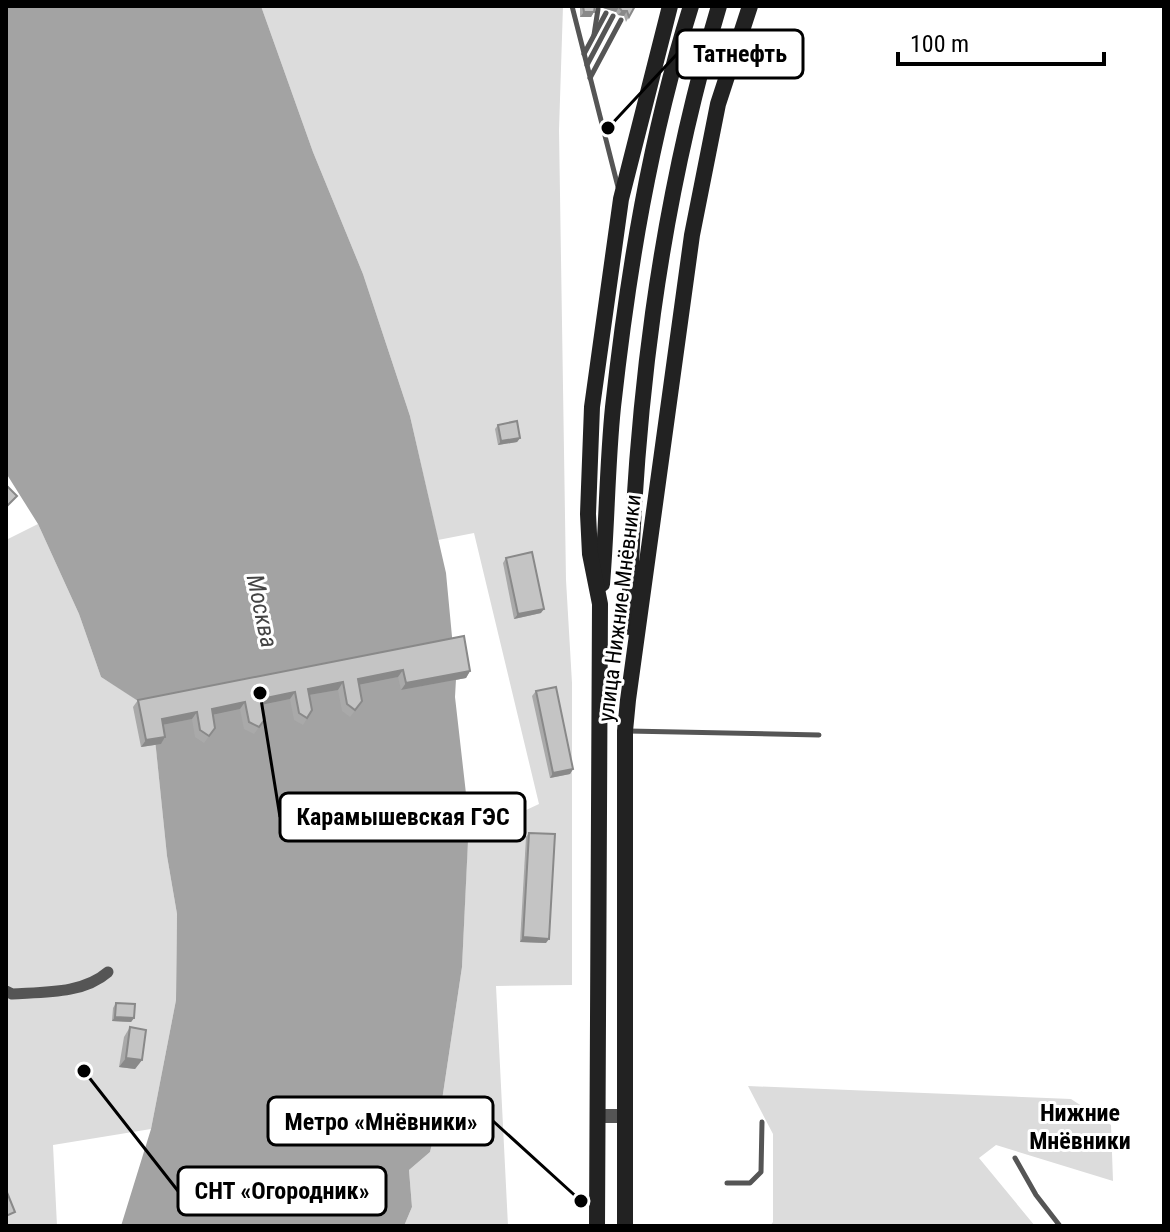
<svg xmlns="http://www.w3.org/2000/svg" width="1170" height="1232" font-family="'Roboto Condensed',sans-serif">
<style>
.green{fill:#dcdcdc}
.water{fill:#a3a3a3}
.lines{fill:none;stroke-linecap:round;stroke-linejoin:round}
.service{stroke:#555;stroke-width:5}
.minor{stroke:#555;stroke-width:11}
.tertiary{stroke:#555;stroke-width:14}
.secondary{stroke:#222;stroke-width:16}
.wall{fill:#a9a9a9}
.shaded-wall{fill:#898989}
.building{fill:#c4c4c4;stroke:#898989;stroke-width:2}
.labels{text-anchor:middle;stroke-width:6;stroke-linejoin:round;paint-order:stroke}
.street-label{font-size:22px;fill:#000;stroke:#fff}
.water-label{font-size:24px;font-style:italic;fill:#444;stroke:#fff}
.neighbourhood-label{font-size:24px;font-weight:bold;fill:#000;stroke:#fff}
.leader{fill:none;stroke:#000;stroke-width:3}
.callout-dot{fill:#000;stroke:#fff;stroke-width:3}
.callout{fill:#fff;stroke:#000;stroke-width:3}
.callout-label{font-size:24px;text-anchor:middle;font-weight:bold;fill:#000}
</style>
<rect width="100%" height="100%" fill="#fff"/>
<g class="green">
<path d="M 261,6 L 563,6 L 559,130 L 566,580 L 572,683 L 572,985 L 496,986 L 508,1226 L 404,1226 L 412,1207 L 409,1170 L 430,1152 L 441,1107 L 462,967 L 468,837 L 539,804 L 474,533 L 438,540 L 410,416 L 363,274 L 313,152 Z"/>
<path d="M 38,524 L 79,614 L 101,677 L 152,709 L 167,856 L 177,914 L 176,1000 L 151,1129 L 53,1145 L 57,1226 L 6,1226 L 6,540 Z"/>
<path d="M 748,1086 L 1071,1099 L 1111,1125 L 1113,1181 L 996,1145 L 979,1158 L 1035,1226 L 770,1226 L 773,1222 L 773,1134 Z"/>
</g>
<path class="water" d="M 6,6 L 261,6 L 313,152 L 363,274 L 410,416 L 446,573 L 456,679 L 455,697 L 469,820 L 462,967 L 441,1107 L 430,1152 L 409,1170 L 412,1207 L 404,1226 L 121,1226 L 151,1129 L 176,1000 L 177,914 L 167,856 L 152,710 L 101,677 L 79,614 L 38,524 L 6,473 Z"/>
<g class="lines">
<g class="service">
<path d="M 572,6 L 618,187"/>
<path d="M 594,35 L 598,9"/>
<path d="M 584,54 L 606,13"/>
<path d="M 587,65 L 613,16"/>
<path d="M 590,78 L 621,20"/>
<path d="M 628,731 L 819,735"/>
<path d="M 1015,1158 L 1036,1195 L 1060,1226"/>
<path d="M 727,1183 L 750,1183 L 761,1172 L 762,1122"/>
</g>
<path class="minor" d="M 6,991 L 12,994 C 44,992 83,994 108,972"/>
<path class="tertiary" d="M 597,1116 L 624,1116"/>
<g class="secondary">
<path d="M 602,584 C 607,525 607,466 613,407 C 628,271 650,137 691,6"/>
<path d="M 629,627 C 634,413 658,211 719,6"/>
<path d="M 597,1226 L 600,604 L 590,554 L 588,514 L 592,407 L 621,199 L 670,6"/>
<path d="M 625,1226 L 625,731 L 628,700 L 692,235 L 718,104 L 750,6"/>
</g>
</g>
<g class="wall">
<path d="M 580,6 L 595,6 L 594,12 L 591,17 L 580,17 Z"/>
<path d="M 601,6 L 635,6 L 626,22 L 624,16 L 618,15 L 616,12 L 603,8 Z"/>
<path d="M 498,425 L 520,438 L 517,442 L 498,445 L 495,429 Z"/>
<path d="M 506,558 L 541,613 L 514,619 L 503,563 Z"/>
<path d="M 464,636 L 470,671 L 466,678 L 401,690 L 398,677 L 359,685 L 362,701 L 350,717 L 342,711 L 338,690 L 309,695 L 312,710 L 303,725 L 294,720 L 290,699 L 262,705 L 265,719 L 254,734 L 244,729 L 240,709 L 213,715 L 215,728 L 204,743 L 195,737 L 192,719 L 163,725 L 165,737 L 161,744 L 141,747 L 133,707 L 138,700 Z"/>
<path d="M 536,691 L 573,769 L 570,774 L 550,778 L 532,696 Z"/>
<path d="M 529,833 L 546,943 L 520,942 L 526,837 Z"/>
<path d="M 116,1003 L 134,1018 L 131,1022 L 112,1021 L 113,1008 Z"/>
<path d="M 130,1027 L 142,1060 L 135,1069 L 119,1067 L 124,1037 Z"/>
</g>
<g class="shaded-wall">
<path d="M 605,6 L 615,6 L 619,7 L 616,12 L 603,8 Z"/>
<path d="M 622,11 L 627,11 L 624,16 L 618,15 Z"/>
<path d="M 584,12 L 594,12 L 591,17 L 580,17 Z"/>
<path d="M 520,438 L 517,442 L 498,445 L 501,441 Z"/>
<path d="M 544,609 L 541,613 L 514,619 L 518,614 Z"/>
<path d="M 403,670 L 398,677 L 353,686 L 358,679 Z"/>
<path d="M 470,671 L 466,678 L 401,690 L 406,683 Z"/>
<path d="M 343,682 L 338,690 L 303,696 L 308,689 Z"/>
<path d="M 295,692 L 290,699 L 256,706 L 261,699 Z"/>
<path d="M 245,702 L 240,709 L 207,716 L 212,709 Z"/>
<path d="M 197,712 L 192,719 L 157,726 L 162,719 Z"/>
<path d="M 165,737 L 161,744 L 141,747 L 146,740 Z"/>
<path d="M 573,769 L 570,774 L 550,778 L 553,773 Z"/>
<path d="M 523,937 L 549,939 L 546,943 L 520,942 Z"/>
<path d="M 115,1017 L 134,1018 L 131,1022 L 112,1021 Z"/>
<path d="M 126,1058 L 142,1060 L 135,1069 L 119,1067 Z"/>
</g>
<g class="building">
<path d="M 583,6 L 595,6 L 594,12 L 584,12 Z"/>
<path d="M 615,6 L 635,6 L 629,17 L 627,11 L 622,11 L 619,7 Z"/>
<path d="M 517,421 L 520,438 L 501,441 L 498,425 Z"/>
<path d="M 6,485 L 17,496 L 6,507 Z"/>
<path d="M 532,552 L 544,609 L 518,614 L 506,558 Z"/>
<path d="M 464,636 L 470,671 L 406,683 L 403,670 L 358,679 L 362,701 L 355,710 L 347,704 L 343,682 L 308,689 L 312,710 L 307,718 L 299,713 L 295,692 L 261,699 L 265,719 L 259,727 L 249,722 L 245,702 L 212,709 L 215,728 L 209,736 L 200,730 L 197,712 L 162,719 L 165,737 L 146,740 L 138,700 Z"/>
<path d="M 556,687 L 573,769 L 553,773 L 536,691 Z"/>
<path d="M 529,833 L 555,834 L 549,939 L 523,937 Z"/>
<path d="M 116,1003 L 135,1004 L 134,1018 L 115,1017 Z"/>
<path d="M 130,1027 L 146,1030 L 142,1060 L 126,1058 Z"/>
<path d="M 6,1190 L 15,1212 L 6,1216 Z"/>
</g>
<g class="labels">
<g class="street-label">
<text transform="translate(619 608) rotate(-83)" y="8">улица Нижние Мнёвники</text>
</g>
<g class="water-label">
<text transform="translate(262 611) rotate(78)" y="8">Москва</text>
</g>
<g class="neighbourhood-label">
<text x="1080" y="1121">Нижние<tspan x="1080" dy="28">Мнёвники</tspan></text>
</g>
</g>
<path class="leader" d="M608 128L677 54M260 693L280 817M581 1201L493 1121M84 1071L178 1191"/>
<g class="callout-dot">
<circle cx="608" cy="128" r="8"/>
<circle cx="260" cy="693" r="8"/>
<circle cx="581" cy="1201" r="8"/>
<circle cx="84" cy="1071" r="8"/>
</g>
<g class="callout">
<rect x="677" y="30" width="126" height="48" rx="8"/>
<rect x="280" y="793" width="245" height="48" rx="8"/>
<rect x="268" y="1097" width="225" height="48" rx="8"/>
<rect x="178" y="1167" width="208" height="48" rx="8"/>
</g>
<g class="callout-label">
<text x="740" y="62">Татнефть</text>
<text x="403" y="825">Карамышевская ГЭС</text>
<text x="381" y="1130">Метро «Мнёвники»</text>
<text x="282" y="1199">СНТ «Огородник»</text>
</g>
<rect width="1170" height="1232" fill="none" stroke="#000000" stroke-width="16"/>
<path d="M898 52v12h206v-12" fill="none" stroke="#000000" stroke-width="4"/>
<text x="910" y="52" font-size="24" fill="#000000" stroke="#ffffff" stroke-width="6" paint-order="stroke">100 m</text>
</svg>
